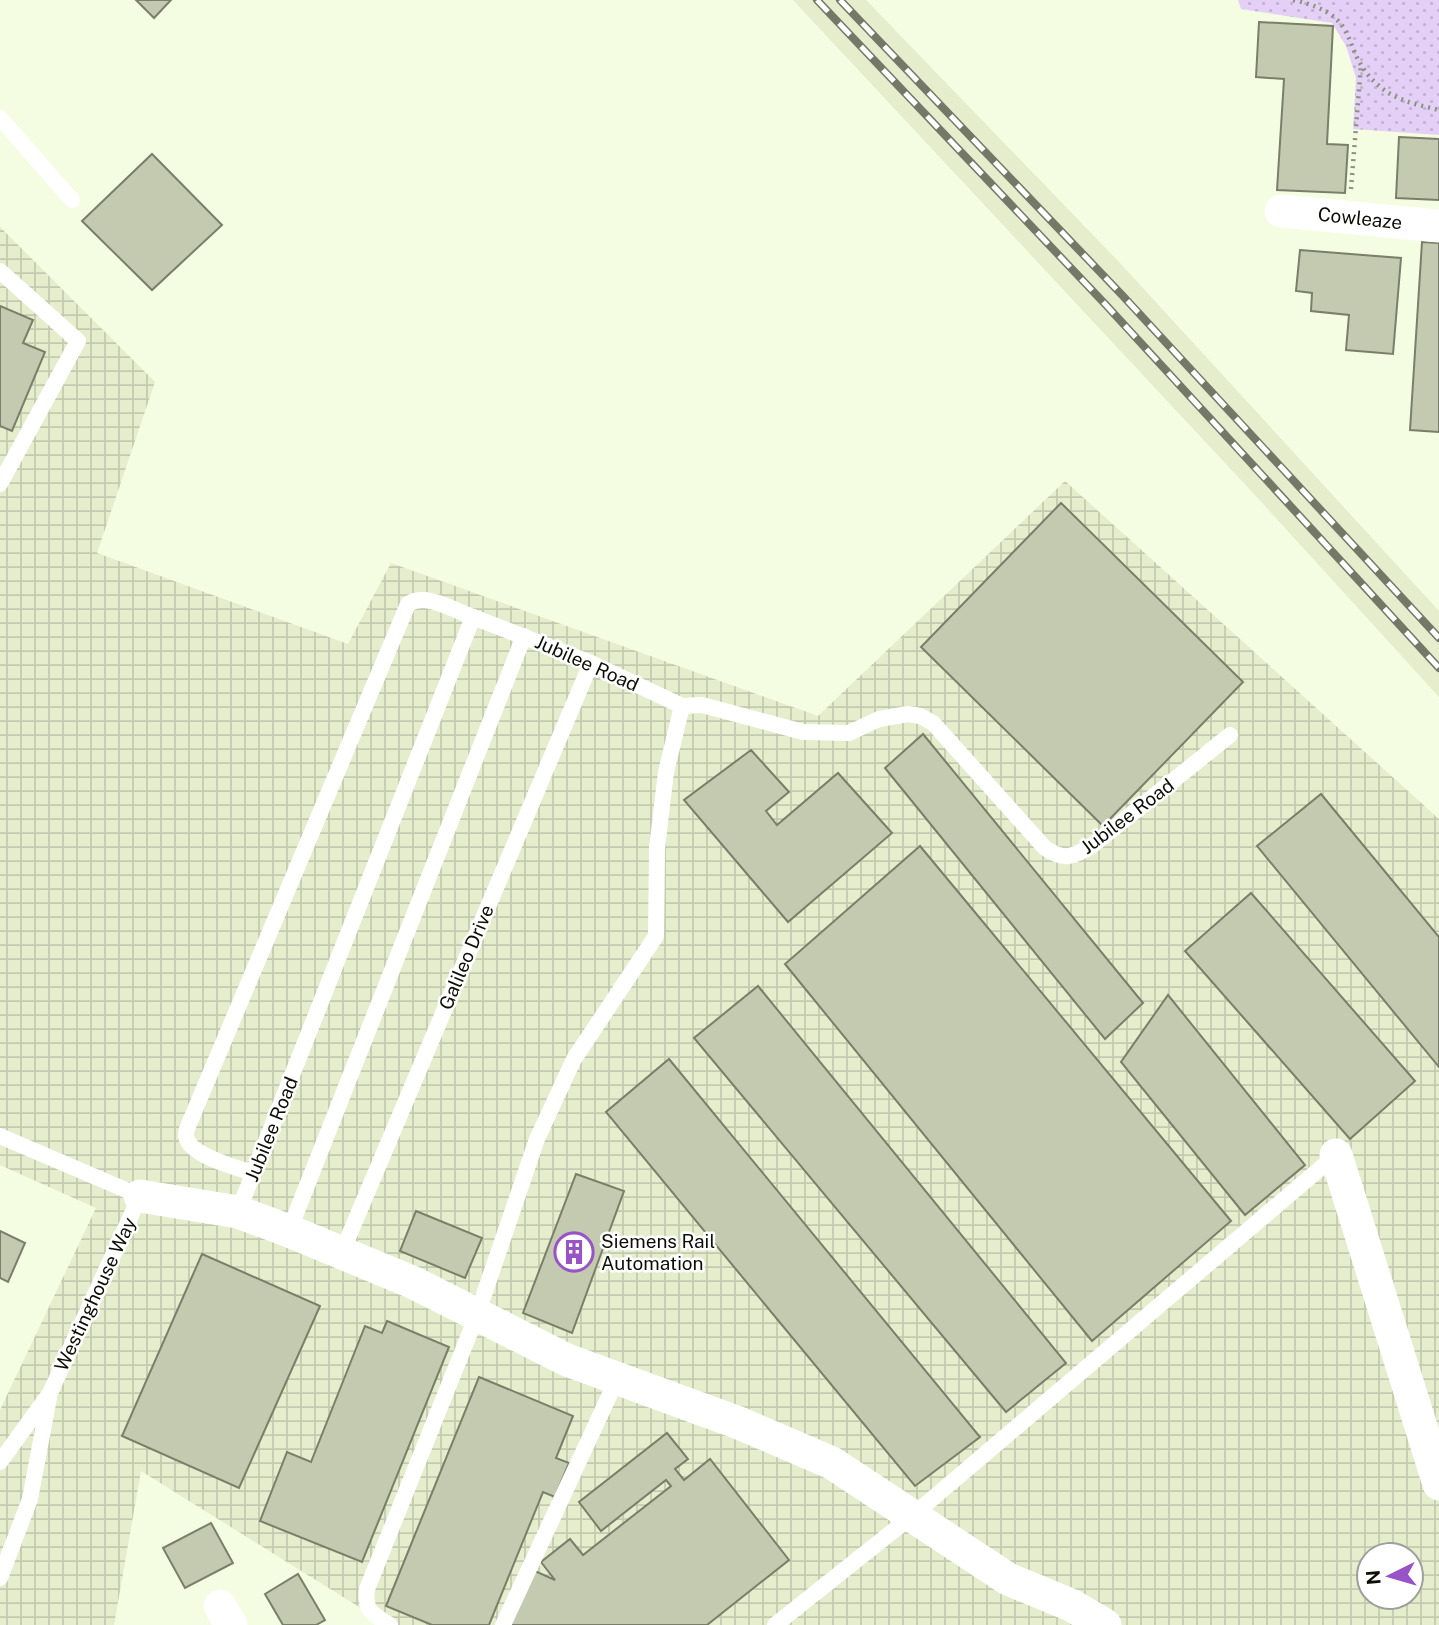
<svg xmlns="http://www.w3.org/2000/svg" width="1439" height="1625" font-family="'Public Sans',sans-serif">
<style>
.built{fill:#e5edcd}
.industrial{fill:url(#industrial-grid);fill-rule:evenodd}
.grass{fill:url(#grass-dots)}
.building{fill:#c3cab0;stroke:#797f68;stroke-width:2}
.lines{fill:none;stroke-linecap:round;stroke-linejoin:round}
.path{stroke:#8c927f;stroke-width:4.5;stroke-dasharray:2 5;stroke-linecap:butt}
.service{stroke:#fff;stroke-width:16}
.minor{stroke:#fff;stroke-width:33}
.rail-casing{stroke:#737867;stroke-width:8}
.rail{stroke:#fff;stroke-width:5;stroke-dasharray:16;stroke-linecap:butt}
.labels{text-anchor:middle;stroke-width:5;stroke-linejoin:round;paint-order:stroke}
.street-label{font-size:19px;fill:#0c0f06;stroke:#fff}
.poi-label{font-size:19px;fill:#0c0f06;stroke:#fff;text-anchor:start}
</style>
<defs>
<pattern id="industrial-grid" width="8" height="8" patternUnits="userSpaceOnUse" patternTransform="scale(1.75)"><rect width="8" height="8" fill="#e5edcd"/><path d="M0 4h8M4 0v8" fill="none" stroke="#c3caaf"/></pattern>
<pattern id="grass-dots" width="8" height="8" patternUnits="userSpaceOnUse" patternTransform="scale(1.75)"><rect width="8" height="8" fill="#e4d0f6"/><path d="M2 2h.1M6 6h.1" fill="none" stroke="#c2b1d1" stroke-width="1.8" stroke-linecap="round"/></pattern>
</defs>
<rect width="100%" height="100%" fill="#f4fce1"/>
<path class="built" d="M 793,0 L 866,0 L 1119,262 L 1439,611 L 1439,697 L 1254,494 Z"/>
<path class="industrial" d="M 0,227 L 155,382 L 97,553 L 348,644 L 391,563 L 818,716 L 1065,481 L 1439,819 L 1439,1625 L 388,1625 L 141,1471 L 114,1625 L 0,1625 L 0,1410 L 96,1208 L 0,1165 ZM 1369,1555 L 1411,1555 L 1411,1597 L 1369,1597 Z"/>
<path class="grass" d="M 1238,0 L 1439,0 L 1439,135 L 1353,129 L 1356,78 L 1346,46 L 1332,23 L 1241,9 Z"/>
<g class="building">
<path d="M 136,0 L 171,0 L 154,18 Z"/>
<path d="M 1259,22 L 1333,26 L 1327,144 L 1348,145 L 1345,193 L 1277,190 L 1284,79 L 1256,77 Z"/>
<path d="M 1399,137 L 1439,139 L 1439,200 L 1396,198 Z"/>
<path d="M 152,154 L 222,225 L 152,290 L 82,221 Z"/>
<path d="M 1422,242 L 1439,243 L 1439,432 L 1410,430 Z"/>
<path d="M 1300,250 L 1401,258 L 1393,354 L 1346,350 L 1349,315 L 1311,311 L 1312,293 L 1296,291 Z"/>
<path d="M 0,306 L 33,320 L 23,343 L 45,352 L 12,431 L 0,426 Z"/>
<path d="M 1061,503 L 1243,682 L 1103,826 L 921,647 Z"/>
<path d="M 923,734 L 1143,1003 L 1105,1039 L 885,768 Z"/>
<path d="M 751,750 L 789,792 L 766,811 L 777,825 L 838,773 L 892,833 L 788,922 L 684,800 Z"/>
<path d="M 1321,794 L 1439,937 L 1439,1067 L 1257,846 Z"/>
<path d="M 920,846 L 1231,1221 L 1092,1341 L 785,964 Z"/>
<path d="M 1251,893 L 1415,1081 L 1350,1139 L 1185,951 Z"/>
<path d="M 758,986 L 1066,1363 L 1006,1412 L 694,1038 Z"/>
<path d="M 1168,995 L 1305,1165 L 1245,1215 L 1121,1062 Z"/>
<path d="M 669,1059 L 980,1437 L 915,1486 L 606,1112 Z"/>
<path d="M 576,1174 L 624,1191 L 572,1333 L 523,1313 Z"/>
<path d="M 416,1211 L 482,1238 L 465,1278 L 400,1251 Z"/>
<path d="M 0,1231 L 25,1243 L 8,1282 L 0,1278 Z"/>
<path d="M 202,1254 L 320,1306 L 239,1488 L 122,1436 Z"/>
<path d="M 387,1321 L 449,1347 L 362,1562 L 260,1521 L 287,1452 L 311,1462 L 365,1326 L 382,1333 Z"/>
<path d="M 479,1377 L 573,1416 L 556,1458 L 569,1463 L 555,1497 L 543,1492 L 489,1625 L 432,1625 L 386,1606 Z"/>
<path d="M 667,1433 L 688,1459 L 675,1469 L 684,1480 L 710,1459 L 789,1560 L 707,1625 L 510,1625 L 535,1571 L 555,1580 L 541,1562 L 570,1539 L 583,1555 L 671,1486 L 666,1480 L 601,1531 L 579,1502 Z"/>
<path d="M 211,1523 L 233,1563 L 185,1588 L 163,1548 Z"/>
<path d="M 298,1574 L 325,1620 L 316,1625 L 283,1625 L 265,1594 Z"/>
</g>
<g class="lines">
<g class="path">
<path d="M 1293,0 C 1366,16 1337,49 1378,85 C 1394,100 1418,105 1439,110"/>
<path d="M 1351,189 L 1361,65"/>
</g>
<g class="service">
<path d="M 0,118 L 72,200"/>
<path d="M 0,271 L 78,341 L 0,484"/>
<path d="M 0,1136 L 140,1196 L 50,1393 L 0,1462"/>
<path d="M 253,1173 C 236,1167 184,1155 186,1133 C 187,1126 192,1118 194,1112 L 408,604 C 426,592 455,611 473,617"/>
<path d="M 238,1212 L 473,617 L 591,663 L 682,706 L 702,705 L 803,732 L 849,733 L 879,719 L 908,714 L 920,716 L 933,723 L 1045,848 C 1065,862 1074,856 1093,845 L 1230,735"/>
<path d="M 289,1231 L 524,636"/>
<path d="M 342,1252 L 591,663"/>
<path d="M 0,1578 L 30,1499 L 49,1398"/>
<path d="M 390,1625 C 373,1614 364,1612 367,1589 L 477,1315 L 537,1139 L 574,1059 L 656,936 L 657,848 L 666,772 L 682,706"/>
<path d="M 503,1625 L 617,1379"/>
<path d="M 775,1625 L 912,1516 L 1336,1155"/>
</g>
<g class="minor">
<path d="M 1281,211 L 1439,226"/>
<path d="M 1336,1155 L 1439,1484"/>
<path d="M 140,1196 L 238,1212 L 289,1231 L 412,1282 L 567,1360 L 739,1423 L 832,1463 L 1008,1579 L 1071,1605 L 1105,1625"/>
<path d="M 220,1606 L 231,1625"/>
</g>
<g class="rail-casing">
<g id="rail">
<path d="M 817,0 L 1106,305 L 1439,668"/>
<path d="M 840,0 L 1122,295 L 1439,638"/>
</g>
</g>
<use href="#rail" class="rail"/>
</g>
<defs>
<g id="building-ring" transform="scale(2.0125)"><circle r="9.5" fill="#fff" stroke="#9853c7" stroke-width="1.5"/><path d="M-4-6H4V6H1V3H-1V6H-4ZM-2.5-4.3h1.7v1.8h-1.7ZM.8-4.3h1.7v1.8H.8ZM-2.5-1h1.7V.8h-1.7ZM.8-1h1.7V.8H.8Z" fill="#9853c7"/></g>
</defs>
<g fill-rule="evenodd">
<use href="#building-ring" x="574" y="1252"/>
</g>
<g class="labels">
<g class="street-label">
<text transform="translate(1360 218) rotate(6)" y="7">Cowleaze</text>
<text transform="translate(587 663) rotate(24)" y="7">Jubilee Road</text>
<text transform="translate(1127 816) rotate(-37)" y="7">Jubilee Road</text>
<text transform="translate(466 957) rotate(-67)" y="7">Galileo Drive</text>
<text transform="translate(271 1129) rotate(-68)" y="7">Jubilee Road</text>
<text transform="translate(95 1294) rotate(-65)" y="7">Westinghouse Way</text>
</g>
<g class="poi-label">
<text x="601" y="1248">Siemens Rail<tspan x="601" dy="22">Automation</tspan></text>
</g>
</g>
<g transform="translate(1390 1576) rotate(265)"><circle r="33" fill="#ffffff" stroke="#9e9f9b" stroke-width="2"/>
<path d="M0-5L12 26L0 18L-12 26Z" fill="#9853c7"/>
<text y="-10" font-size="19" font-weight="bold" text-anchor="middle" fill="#0c0f06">N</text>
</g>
</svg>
